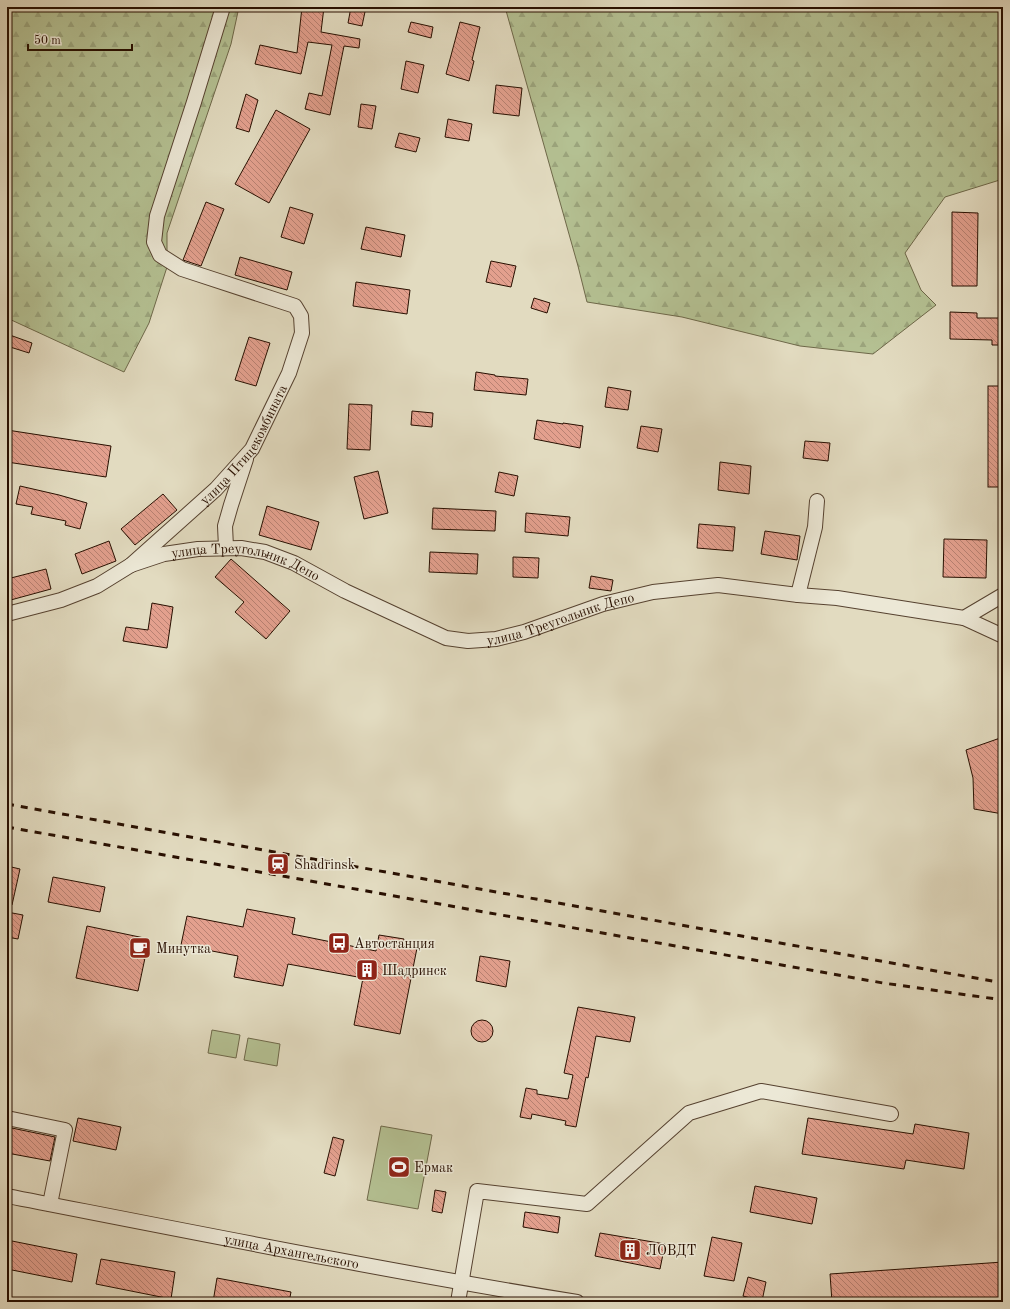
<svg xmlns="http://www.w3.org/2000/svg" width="1010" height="1309" font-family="'Old Standard TT',serif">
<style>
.grass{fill:#b4c092;stroke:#6e6849}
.forest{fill:url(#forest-firs);stroke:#6e6849}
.building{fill:url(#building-back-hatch);stroke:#280f00}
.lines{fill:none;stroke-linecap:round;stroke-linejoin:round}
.minor-casing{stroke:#564230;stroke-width:16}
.minor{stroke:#ece8d6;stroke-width:14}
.rail{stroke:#280f00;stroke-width:3;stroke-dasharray:7 7;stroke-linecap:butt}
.labels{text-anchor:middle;stroke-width:3;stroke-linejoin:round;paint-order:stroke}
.street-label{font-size:14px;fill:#280f00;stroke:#ece8d6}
.poi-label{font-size:14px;fill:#280f00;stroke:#ece8d6;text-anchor:start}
</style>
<defs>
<pattern id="forest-firs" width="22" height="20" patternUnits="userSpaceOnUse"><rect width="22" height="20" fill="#b4c092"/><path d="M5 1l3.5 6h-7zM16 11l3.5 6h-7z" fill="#9ba47c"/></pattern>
<pattern id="building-back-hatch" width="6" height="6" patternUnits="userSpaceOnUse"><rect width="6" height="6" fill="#e3a08e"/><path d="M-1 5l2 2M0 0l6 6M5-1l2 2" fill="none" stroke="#b88172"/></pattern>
</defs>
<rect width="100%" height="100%" fill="#e2dbc0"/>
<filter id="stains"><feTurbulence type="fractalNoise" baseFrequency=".005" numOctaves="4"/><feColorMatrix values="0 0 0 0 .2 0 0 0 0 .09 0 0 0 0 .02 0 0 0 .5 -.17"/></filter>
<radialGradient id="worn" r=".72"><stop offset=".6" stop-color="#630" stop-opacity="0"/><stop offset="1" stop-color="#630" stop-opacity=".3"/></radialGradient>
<g class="grass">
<path d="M 212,1030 L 240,1035 L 236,1058 L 208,1053 Z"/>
<path d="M 248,1038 L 280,1044 L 277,1066 L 244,1060 Z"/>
<path d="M 381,1126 L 432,1135 L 418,1209 L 367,1200 Z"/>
</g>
<g class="forest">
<path d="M 7,7 L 239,7 L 231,44 L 167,233 L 167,267 L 149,323 L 124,372 L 7,318 Z"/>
<path d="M 505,7 L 1003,7 L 1003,179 L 945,197 L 905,253 L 921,290 L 936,305 L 873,354 L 800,346 L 682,317 L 587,302 L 578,266 Z"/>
</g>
<g class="building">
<path d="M 302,7 L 324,7 L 321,32 L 360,39 L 359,48 L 344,46 L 330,115 L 305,109 L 309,93 L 322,96 L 332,45 L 308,42 L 301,74 L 255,64 L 260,45 L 297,53 Z"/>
<path d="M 351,7 L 366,7 L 362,26 L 348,23 Z"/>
<path d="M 411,22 L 433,27 L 431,38 L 408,32 Z"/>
<path d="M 460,22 L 480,27 L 472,60 L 474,61 L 469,81 L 446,74 Z"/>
<path d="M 406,61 L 424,65 L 418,93 L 401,89 Z"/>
<path d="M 496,85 L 522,88 L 519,116 L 493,113 Z"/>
<path d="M 246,94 L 258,100 L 249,132 L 236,128 Z"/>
<path d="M 361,104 L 376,106 L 372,129 L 358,127 Z"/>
<path d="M 276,110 L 310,129 L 269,203 L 235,184 Z"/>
<path d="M 448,119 L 472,124 L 469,141 L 445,137 Z"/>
<path d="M 399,133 L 420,138 L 416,152 L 395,147 Z"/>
<path d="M 206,202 L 224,209 L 201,266 L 183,260 Z"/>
<path d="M 290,207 L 313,214 L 304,244 L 281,237 Z"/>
<path d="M 952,212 L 978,213 L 977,286 L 952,286 Z"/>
<path d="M 366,227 L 405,235 L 401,257 L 361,249 Z"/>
<path d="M 240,257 L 292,272 L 287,290 L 235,275 Z"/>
<path d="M 491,261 L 516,266 L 511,287 L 486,282 Z"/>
<path d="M 356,282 L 410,290 L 407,314 L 353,306 Z"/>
<path d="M 534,298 L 550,303 L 547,313 L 531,308 Z"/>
<path d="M 950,312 L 977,313 L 977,318 L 1003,318 L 1003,345 L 992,345 L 992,340 L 950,339 Z"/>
<path d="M 7,334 L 32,343 L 29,353 L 7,346 Z"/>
<path d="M 249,337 L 270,343 L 256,386 L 235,380 Z"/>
<path d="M 476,372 L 495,375 L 495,376 L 528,379 L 526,395 L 474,390 Z"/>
<rect x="988" y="386" width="15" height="101"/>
<path d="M 608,387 L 631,391 L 628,410 L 605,407 Z"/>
<path d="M 349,404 L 372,405 L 370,450 L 347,449 Z"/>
<path d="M 412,411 L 433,413 L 432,427 L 411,425 Z"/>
<path d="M 537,420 L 563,424 L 563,423 L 583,426 L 580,448 L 534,439 Z"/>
<path d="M 641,426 L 662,429 L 658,452 L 637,448 Z"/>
<path d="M 7,430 L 111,446 L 106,477 L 7,462 Z"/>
<path d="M 805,441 L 830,443 L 828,461 L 803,458 Z"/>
<path d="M 720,462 L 751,466 L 749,494 L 718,490 Z"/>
<path d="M 378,471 L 388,513 L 364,519 L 354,477 Z"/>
<path d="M 499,472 L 518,476 L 514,496 L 495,492 Z"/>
<path d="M 20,486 L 59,495 L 87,503 L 80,529 L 65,525 L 66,521 L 31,514 L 33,507 L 16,504 Z"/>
<path d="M 163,494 L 177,510 L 135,545 L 121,529 Z"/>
<path d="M 267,506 L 319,522 L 311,550 L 259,535 Z"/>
<path d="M 433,508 L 496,511 L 495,531 L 432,529 Z"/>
<path d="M 526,513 L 570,517 L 568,536 L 525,532 Z"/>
<path d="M 699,524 L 735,527 L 733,551 L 697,548 Z"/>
<path d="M 765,531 L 800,536 L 797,560 L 761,554 Z"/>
<path d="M 944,539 L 987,540 L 986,578 L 943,577 Z"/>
<path d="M 109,541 L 116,561 L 82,574 L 75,554 Z"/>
<path d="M 430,552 L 478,554 L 477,574 L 429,572 Z"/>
<path d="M 513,557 L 539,558 L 538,578 L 513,577 Z"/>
<path d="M 231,559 L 290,611 L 266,639 L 235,612 L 244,602 L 215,577 Z"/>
<path d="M 46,569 L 51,589 L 7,601 L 7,579 Z"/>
<path d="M 591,576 L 613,580 L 611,591 L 589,588 Z"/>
<path d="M 152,603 L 173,607 L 167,648 L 123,641 L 126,627 L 148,630 Z"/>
<path d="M 1003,737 L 1003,814 L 974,809 L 973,778 L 966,750 Z"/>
<path d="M 7,866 L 20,869 L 12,905 L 7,904 Z"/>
<path d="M 53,877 L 105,887 L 100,912 L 48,902 Z"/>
<path d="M 247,909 L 295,918 L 292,934 L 376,951 L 379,935 L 404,939 L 403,945 L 417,948 L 400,1034 L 354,1025 L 363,978 L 288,964 L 283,986 L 234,977 L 238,956 L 181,945 L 187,916 L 243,927 Z"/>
<path d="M 7,912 L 23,915 L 18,939 L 7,937 Z"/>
<path d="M 87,926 L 149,939 L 138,991 L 76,978 Z"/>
<path d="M 480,956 L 510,961 L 506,987 L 476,981 Z"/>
<path d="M 578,1007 L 635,1017 L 630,1042 L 596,1036 L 588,1078 L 586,1077 L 576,1127 L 565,1125 L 566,1121 L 532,1114 L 531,1119 L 520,1117 L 526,1088 L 537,1090 L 537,1094 L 568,1099 L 573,1075 L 564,1073 Z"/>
<circle cx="482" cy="1031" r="11"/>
<path d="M 78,1118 L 121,1127 L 116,1150 L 73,1141 Z"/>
<path d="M 808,1118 L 913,1134 L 915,1124 L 969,1133 L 964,1169 L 906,1160 L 904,1169 L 802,1154 Z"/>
<path d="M 7,1127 L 55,1137 L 50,1161 L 7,1153 Z"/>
<path d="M 333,1137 L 344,1140 L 335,1176 L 324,1173 Z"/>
<path d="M 755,1186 L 817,1198 L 812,1224 L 750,1212 Z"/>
<path d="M 435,1190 L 446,1192 L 442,1213 L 432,1211 Z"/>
<path d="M 525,1212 L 560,1217 L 558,1233 L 523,1227 Z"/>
<path d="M 600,1233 L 665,1244 L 660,1269 L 595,1256 Z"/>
<path d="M 712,1237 L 742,1243 L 734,1281 L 704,1276 Z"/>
<path d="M 7,1240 L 77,1254 L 72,1282 L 7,1269 Z"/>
<path d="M 101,1259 L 175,1272 L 171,1299 L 96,1284 Z"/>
<path d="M 1003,1262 L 1003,1302 L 832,1302 L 830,1274 Z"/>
<path d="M 748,1277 L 766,1282 L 762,1301 L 743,1296 Z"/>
<path d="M 217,1278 L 291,1292 L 289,1302 L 213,1302 Z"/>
</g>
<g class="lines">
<g class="minor-casing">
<g id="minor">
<path d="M 226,547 L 225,526 L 231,505 L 246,459"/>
<path id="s1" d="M 131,565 L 164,554 L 198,549 L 241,548 L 265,552 L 294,563 L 345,591 L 446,638 L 468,641 L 496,639 L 524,632 L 603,604 L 653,592 L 718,585 L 798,595 L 837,598 L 964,618 L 1003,595"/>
<path d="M 798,595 L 815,527 L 817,501"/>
<path id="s2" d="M 7,614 L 61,600 L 97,586 L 131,565 L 216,489 L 252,449 L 289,373 L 302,333 L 301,316 L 295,306 L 182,269 L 160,255 L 154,242 L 157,216 L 194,102 L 223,7"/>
<path d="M 964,618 L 1003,636"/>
<path d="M 7,1118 L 65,1130 L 50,1204"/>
<path id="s3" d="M 7,1196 C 197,1233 386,1271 577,1302"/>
<path d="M 458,1302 L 477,1191 L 587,1204 L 689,1113 L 761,1091 L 891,1114"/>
</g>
</g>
<use href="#minor" class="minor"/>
<g class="rail">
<path d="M 7,804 L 1003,983"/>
<path d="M 7,827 L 883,983 L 1003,1000"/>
</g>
</g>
<defs>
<g id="station-square" transform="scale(1.15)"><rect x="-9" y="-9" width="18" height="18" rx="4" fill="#8f2418" stroke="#ece8d6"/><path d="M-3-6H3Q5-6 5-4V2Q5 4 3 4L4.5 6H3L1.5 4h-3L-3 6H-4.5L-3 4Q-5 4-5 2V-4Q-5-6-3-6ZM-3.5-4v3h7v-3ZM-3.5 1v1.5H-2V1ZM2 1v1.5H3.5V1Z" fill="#fff"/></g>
<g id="bus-square" transform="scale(1.15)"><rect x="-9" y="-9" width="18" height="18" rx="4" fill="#8f2418" stroke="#ece8d6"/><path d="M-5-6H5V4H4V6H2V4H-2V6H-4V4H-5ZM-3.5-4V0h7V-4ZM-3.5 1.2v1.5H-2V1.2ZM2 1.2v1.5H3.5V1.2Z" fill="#fff"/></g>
<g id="cafe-square" transform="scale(1.15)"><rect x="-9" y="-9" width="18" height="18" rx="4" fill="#8f2418" stroke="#ece8d6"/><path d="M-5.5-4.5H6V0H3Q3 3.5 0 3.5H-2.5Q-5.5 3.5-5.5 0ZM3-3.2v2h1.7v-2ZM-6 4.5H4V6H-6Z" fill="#fff"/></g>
<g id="building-square" transform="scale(1.15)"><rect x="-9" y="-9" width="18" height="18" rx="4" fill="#8f2418" stroke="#ece8d6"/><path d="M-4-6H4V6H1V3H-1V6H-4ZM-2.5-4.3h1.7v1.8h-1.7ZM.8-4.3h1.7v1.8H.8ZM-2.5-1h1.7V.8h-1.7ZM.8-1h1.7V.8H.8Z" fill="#fff"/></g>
<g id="stadium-square" transform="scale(1.15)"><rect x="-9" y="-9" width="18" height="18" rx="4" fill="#8f2418" stroke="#ece8d6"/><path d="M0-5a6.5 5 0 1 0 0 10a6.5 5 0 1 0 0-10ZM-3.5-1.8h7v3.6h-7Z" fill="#fff"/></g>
</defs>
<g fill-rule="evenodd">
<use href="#station-square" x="278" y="864"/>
<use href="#bus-square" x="339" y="943"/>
<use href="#cafe-square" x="140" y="948"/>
<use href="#building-square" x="367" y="970"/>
<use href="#stadium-square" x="399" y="1167"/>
<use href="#building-square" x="630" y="1250"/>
</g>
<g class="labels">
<g class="street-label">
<text dy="5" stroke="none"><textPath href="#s2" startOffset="301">улица Птицекомбината</textPath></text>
<text dy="5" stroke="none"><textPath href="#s1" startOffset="119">улица Треугольник Депо</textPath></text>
<text dy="5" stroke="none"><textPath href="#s1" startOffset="455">улица Треугольник Депо</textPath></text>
<text dy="5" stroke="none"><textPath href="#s3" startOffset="290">улица Архангельского</textPath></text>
</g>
<g class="poi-label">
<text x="294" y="869">Shadrinsk</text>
<text x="354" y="948">Автостанция</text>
<text x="156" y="953">Минутка</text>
<text x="382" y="975">Шадринск</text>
<text x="414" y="1172">Ермак</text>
<text x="646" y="1255">ЛОВДТ</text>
</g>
</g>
<rect width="1010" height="1309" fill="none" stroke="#e2dbc0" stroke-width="24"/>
<rect x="8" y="8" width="994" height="1293" fill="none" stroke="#280f00" stroke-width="2"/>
<rect x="12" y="12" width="986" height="1285" fill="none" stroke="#280f00"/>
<path d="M28 44v6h104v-6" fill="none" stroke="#280f00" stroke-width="2"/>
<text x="34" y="44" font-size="12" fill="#280f00" stroke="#ece8d6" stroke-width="3" paint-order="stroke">50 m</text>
<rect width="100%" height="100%" filter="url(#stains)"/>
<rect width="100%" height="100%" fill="url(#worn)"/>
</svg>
